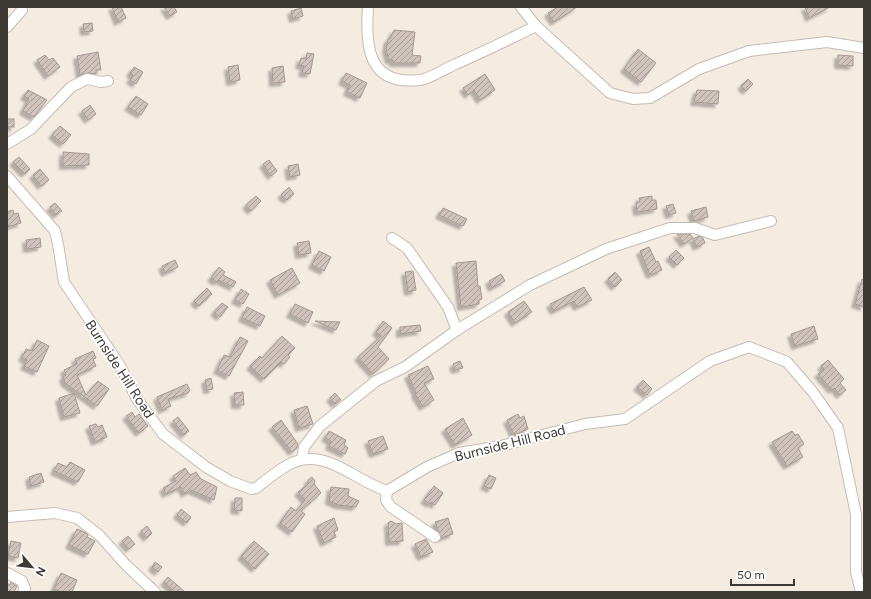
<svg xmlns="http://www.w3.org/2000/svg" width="871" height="599" font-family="Figtree,sans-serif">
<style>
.building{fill:url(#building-hatch);stroke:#a59993;filter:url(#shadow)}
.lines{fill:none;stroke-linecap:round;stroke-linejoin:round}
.street-casing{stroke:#c5bcb3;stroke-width:12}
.street{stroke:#fff;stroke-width:10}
.labels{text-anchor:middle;stroke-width:3.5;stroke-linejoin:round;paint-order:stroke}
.street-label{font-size:14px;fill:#3d3935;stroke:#fff}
</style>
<defs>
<pattern id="building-hatch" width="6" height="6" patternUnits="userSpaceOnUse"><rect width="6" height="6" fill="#cfc3bc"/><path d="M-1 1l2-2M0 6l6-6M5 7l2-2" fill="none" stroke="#a99f9a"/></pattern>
<filter id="shadow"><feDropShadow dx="-3.5" dy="3.5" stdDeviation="1" flood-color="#0004"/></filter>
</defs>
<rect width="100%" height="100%" fill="#f4ebe1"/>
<g class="building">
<path d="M 112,7 L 121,7 L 126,18 L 118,22 Z"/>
<path d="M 164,7 L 174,7 L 177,12 L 170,16 Z"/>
<path d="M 558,7 L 577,7 L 554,22 L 548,13 Z"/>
<path d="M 805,7 L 830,7 L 809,18 Z"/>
<path d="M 301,8 L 303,16 L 293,19 L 291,11 Z"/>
<path d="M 92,23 L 93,31 L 84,32 L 83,24 Z"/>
<path d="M 394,30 L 415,32 L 412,55 L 421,56 L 420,63 L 393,63 L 393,60 L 389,60 L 386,49 L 388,39 L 390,39 Z"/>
<path d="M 638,49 L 656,63 L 641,82 L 624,69 Z"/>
<path d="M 98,52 L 101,70 L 96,70 L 96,74 L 88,73 L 80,75 L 77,56 Z"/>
<path d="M 307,53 L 314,54 L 310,74 L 302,73 L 304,66 L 299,65 L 301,58 L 306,59 Z"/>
<path d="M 45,55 L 49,60 L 53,58 L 60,67 L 48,76 L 37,60 Z"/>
<path d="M 838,55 L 853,56 L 853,66 L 838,65 Z"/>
<path d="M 238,65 L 240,80 L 230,82 L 228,67 Z"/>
<path d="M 283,66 L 285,82 L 273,83 L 272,68 Z"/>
<path d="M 134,67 L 143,72 L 136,84 L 130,80 L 133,75 L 130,73 Z"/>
<path d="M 346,73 L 367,83 L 360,98 L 347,92 L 350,85 L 342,81 Z"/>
<path d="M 485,74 L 495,90 L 480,100 L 474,90 L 468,95 L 463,88 Z"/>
<path d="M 748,79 L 753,84 L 746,91 L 741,86 Z"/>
<path d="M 28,90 L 47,100 L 34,117 L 23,111 L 29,99 L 24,96 Z"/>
<path d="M 697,90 L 719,91 L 718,104 L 694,102 Z"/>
<path d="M 136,96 L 148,104 L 141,115 L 128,107 Z"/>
<path d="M 90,105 L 96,114 L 88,120 L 82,111 Z"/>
<rect x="7" y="119" width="7" height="8"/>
<path d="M 60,126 L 71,135 L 63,144 L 52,135 Z"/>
<path d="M 63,152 L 89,154 L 89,165 L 63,166 Z"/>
<path d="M 19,157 L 30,169 L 25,174 L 13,162 Z"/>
<path d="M 269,160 L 277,171 L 271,176 L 263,164 Z"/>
<path d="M 298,164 L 300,175 L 290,177 L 288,166 Z"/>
<path d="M 40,169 L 49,180 L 41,186 L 33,175 Z"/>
<path d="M 289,187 L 294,194 L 287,200 L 281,195 Z"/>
<path d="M 256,196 L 261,201 L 251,211 L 246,205 Z"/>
<path d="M 652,196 L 652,200 L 656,200 L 657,209 L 637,212 L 636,203 L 640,202 L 639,198 Z"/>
<path d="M 55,203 L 62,211 L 56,215 L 50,207 Z"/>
<path d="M 673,204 L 676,213 L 669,215 L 666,206 Z"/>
<path d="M 706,207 L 708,217 L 694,221 L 691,211 Z"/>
<path d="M 443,208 L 467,219 L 463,226 L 439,215 Z"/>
<path d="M 13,210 L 14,214 L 18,213 L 21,223 L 7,227 L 7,212 Z"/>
<path d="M 677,234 L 690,234 L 693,238 L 684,244 Z"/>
<path d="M 699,236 L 703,238 L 705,243 L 697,247 L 693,239 Z"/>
<path d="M 40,238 L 41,247 L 27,249 L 26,240 Z"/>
<path d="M 309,241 L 311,253 L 299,255 L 297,243 Z"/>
<path d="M 649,247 L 656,262 L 658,261 L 662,270 L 650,275 L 640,251 Z"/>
<path d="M 676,250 L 684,258 L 677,265 L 669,257 Z"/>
<path d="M 319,251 L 331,257 L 324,271 L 312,265 Z"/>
<path d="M 175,260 L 178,267 L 165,273 L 162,266 Z"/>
<path d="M 476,261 L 478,287 L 480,286 L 482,299 L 479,300 L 479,304 L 461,307 L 456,263 Z"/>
<path d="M 219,267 L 225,272 L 223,275 L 236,282 L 233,287 L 219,280 L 217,282 L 211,278 Z"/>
<path d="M 292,268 L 300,283 L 278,295 L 270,280 Z"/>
<path d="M 413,271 L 416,290 L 408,292 L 405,272 Z"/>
<path d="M 615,272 L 622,280 L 615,287 L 608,279 Z"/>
<path d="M 501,274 L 505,281 L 492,288 L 489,281 Z"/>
<path d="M 862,279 L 864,280 L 864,307 L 855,304 Z"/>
<path d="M 584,287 L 592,300 L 577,307 L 574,301 L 554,311 L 550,304 Z"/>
<path d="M 207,288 L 212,294 L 199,306 L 194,301 Z"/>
<path d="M 241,289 L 249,294 L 243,304 L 235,300 Z"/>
<path d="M 524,301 L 532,312 L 515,323 L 508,312 Z"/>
<path d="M 222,303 L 228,307 L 220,317 L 214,312 Z"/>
<path d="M 295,304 L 313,312 L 308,323 L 290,314 Z"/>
<path d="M 247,307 L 265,316 L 260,326 L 242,318 Z"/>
<path d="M 315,321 L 340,322 L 336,330 Z"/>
<path d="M 383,321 L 392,328 L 378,347 L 389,359 L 373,374 L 358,357 L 381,336 L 376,332 Z"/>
<path d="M 420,325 L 421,331 L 400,334 L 400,327 Z"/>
<path d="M 814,326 L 818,339 L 795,346 L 791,334 Z"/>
<path d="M 282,336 L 295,348 L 288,355 L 290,357 L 284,364 L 281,362 L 264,379 L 250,366 L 260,356 L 262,358 Z"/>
<path d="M 240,337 L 248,341 L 229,376 L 217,370 L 224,355 L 230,357 Z"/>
<path d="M 37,340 L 49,346 L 37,372 L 24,366 L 27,360 L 22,358 L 26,349 L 32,351 Z"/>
<path d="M 93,351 L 96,358 L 93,359 L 96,366 L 77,375 L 86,395 L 98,381 L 109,389 L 97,406 L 65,383 L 63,377 L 66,375 L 64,370 L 77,364 L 75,359 Z"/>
<path d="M 828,360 L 844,379 L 840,383 L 846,390 L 840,395 L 834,388 L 832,390 L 818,374 L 824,369 L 821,366 Z"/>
<path d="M 460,361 L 463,368 L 455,370 L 453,364 Z"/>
<path d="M 428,366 L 434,379 L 424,383 L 434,400 L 423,407 L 415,394 L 416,393 L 408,375 Z"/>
<path d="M 211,378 L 213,389 L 207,390 L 205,380 Z"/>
<path d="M 643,380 L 652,389 L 647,395 L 637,387 Z"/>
<path d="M 187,384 L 190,390 L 188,393 L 168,399 L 171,406 L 162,410 L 157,397 Z"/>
<path d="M 243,392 L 244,405 L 235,405 L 234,393 Z"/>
<path d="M 74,393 L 80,413 L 64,417 L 59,398 Z"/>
<path d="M 335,393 L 341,400 L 335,404 L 330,398 Z"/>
<path d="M 307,406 L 313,424 L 299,428 L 294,410 Z"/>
<path d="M 132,412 L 135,417 L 139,414 L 148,426 L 139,433 L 126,416 Z"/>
<path d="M 518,414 L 520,418 L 524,416 L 528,429 L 514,435 L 507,420 Z"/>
<path d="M 178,417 L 189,431 L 184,435 L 173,421 Z"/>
<path d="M 463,418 L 472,435 L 455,445 L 445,429 Z"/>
<path d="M 281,420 L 298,444 L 297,448 L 292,452 L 272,427 Z"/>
<path d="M 96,424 L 98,427 L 102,425 L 107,437 L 95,442 L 89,426 Z"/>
<path d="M 329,431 L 346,440 L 344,445 L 348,448 L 345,454 L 329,446 L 331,441 L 325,438 Z"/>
<path d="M 792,431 L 795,435 L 798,434 L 804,444 L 798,448 L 803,457 L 787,466 L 772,442 Z"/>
<path d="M 383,436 L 388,449 L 373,454 L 368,441 Z"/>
<path d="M 70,462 L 85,470 L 78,482 L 54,471 L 58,463 L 67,467 Z"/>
<path d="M 185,468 L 190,475 L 196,472 L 201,479 L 217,487 L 214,500 L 191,490 L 185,494 L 181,487 L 166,494 L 163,488 L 176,481 L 173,476 Z"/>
<path d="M 41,473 L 44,482 L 31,486 L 29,477 Z"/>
<path d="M 489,475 L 496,478 L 491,489 L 484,486 Z"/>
<path d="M 312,477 L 315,481 L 314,484 L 321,493 L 301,511 L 305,514 L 292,532 L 280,523 L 291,507 L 296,511 L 305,500 L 298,492 L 308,484 L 308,480 Z"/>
<path d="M 434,486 L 443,493 L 435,505 L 431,502 L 430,504 L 424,500 Z"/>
<path d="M 331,487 L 349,489 L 348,496 L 359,501 L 356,507 L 338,505 L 329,501 Z"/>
<path d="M 235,498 L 242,498 L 242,511 L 234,510 Z"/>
<path d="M 181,509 L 191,517 L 187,523 L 177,515 Z"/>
<path d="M 334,518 L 338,530 L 334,532 L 336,537 L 324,543 L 317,526 Z"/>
<path d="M 448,518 L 453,534 L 441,538 L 435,522 Z"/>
<path d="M 391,521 L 396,524 L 402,523 L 403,541 L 389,542 L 388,523 Z"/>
<path d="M 147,526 L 152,533 L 147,538 L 141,531 Z"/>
<path d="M 77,529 L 86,533 L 88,535 L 87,537 L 95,541 L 88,554 L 69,545 Z"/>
<path d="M 128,536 L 135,544 L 129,549 L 122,541 Z"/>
<path d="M 426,539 L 433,552 L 421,557 L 415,544 Z"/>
<path d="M 11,541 L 21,543 L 18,558 L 8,556 Z"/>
<path d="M 254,541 L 269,554 L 255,569 L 241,556 Z"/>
<path d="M 155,562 L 162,567 L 158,572 L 152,567 Z"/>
<path d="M 61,573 L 77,580 L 72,592 L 61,592 L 54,589 Z"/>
<path d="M 168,577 L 185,592 L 175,592 L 164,582 Z"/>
<path d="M 11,582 L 17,586 L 14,592 L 7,592 L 7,583 L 10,585 Z"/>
</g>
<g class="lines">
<g class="street-casing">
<g id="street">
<path d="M 368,7 C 365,47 368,86 420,80 C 430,79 446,68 456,64 C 483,52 510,39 536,26"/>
<path d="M 521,7 L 536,26 L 610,93 L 633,99 L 650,98 L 699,69 L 749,51 L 827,42 L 864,48"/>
<path d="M 7,27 L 22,10"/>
<path d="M 7,144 L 31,129 L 71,87 L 87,79 L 101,82 L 108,81"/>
<path d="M 7,176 L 55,231 L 58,244 L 64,282 L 119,364 L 137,399 L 163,434 L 206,467 L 230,481 L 251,489 L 256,488 C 266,480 277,471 288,465 C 324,445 355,481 387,491 L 427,467 L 459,453 L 501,446 L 585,424 L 625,419 L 710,361 L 749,347 L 787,362 L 812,391 L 838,428 L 856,514 L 856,572 L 861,592"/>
<path d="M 392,238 L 407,248 L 448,307 L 457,330"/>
<path d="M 302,459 L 304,447 L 320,426 L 376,381 L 405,367 L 457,330 L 530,285 L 606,249 L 670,228 L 695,228 L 715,235 L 771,221"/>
<path d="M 387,491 L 386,500 L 391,507 L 435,537"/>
<path d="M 7,517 L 55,513 L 77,518 L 99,535 L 126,565 L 155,592"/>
<path d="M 7,573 L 22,581 L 25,589 L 23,592"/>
</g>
</g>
<use href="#street" class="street"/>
</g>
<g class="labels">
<g class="street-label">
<text transform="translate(120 369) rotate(57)" y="5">Burnside Hill Road</text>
<text transform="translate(510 443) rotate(-14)" y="5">Burnside Hill Road</text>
</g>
</g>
<rect width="871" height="599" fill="none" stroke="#3d3935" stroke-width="16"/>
<g transform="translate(32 567) rotate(118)" stroke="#ffffff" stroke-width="3" paint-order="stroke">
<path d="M0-3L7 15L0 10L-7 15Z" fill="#3d3935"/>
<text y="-6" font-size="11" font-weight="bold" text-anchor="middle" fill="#3d3935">N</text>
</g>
<path d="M731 579v6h63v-6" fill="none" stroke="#3d3935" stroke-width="2"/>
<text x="737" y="579" font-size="12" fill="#3d3935" stroke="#ffffff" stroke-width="3" paint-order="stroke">50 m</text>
</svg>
